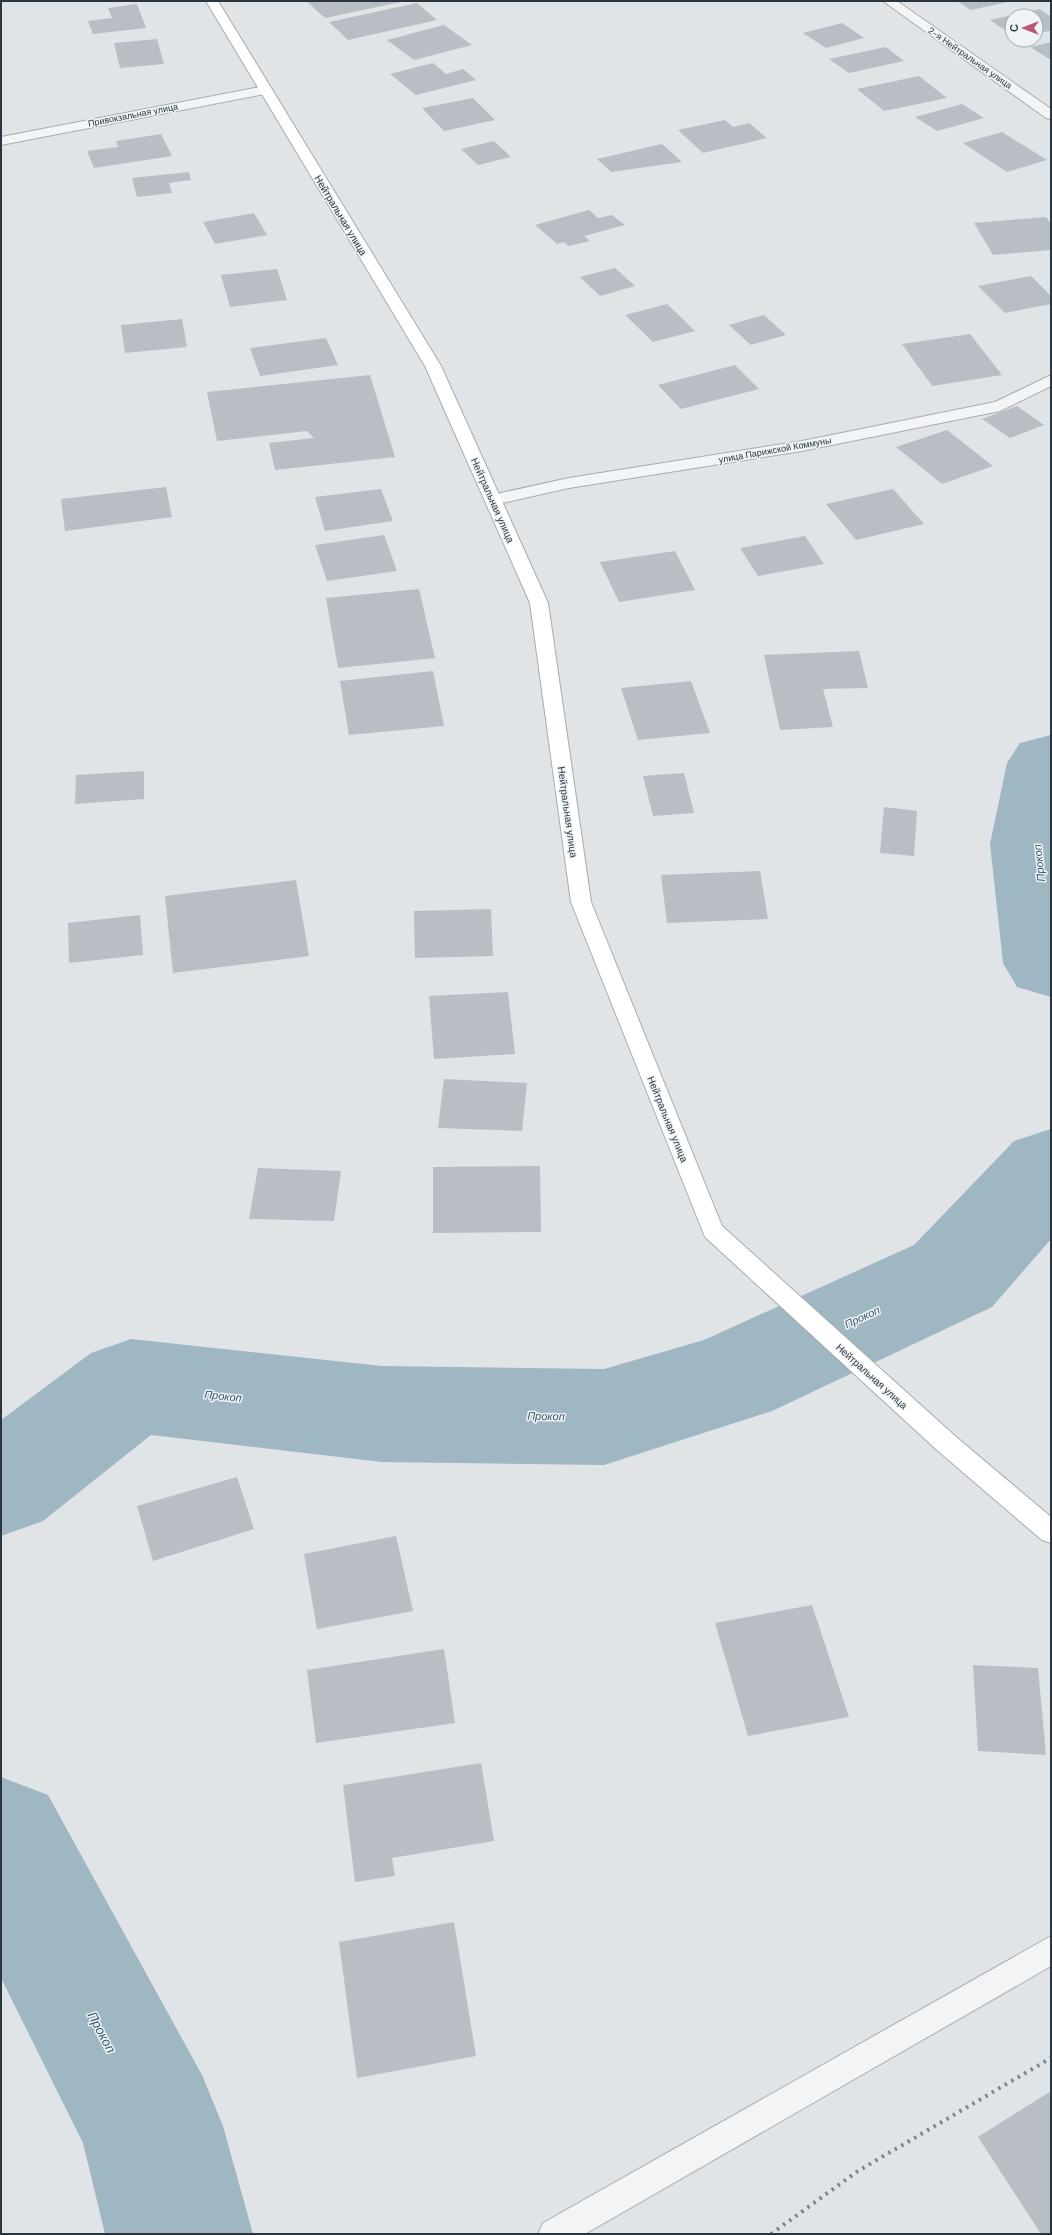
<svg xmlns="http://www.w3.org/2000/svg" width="1052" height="2235" font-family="'DM Sans',sans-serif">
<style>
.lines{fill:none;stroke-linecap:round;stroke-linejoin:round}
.river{fill:#9fb7c3;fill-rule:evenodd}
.building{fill:#b8bec3}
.street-casing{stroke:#a6acb1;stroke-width:2}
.secondary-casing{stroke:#a6acb1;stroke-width:2}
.street{fill:#f2f4f6;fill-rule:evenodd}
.secondary{fill:#fff;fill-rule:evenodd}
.rail{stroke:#7b868f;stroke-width:4;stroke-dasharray:2.5 5;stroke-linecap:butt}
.labels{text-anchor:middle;stroke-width:3;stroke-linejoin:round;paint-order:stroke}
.far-street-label{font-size:9px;fill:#2a353d;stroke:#eff3f5}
.street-label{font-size:10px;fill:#2a353d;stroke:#eff3f5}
.water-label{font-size:11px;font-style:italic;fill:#39596c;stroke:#eff3f5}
.near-water-label{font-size:13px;font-style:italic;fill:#39596c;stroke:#eff3f5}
</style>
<rect width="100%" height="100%" fill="#e0e4e7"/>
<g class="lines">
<g class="river">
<path d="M 1051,735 L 1051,997 L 1017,987 L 1003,963 L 990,844 L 1007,763 L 1020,743 Z"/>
<path d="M 1051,1129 L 1051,1239 L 992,1307 L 772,1411 L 604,1465 L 382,1462 L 151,1435 L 43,1521 L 1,1536 L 1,1420 L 91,1353 L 131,1339 L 382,1366 L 604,1369 L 704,1340 L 914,1245 L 1014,1141 Z"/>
<path d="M 1,1777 L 48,1795 L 202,2075 L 223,2126 L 253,2234 L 105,2234 L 83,2143 L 1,1978 Z"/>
</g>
</g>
<g class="building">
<path d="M 306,1 L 401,1 L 401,2 L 325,18 Z"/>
<path d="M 957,1 L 1008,1 L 1008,2 L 971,10 Z"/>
<path d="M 417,3 L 437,20 L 348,40 L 329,22 Z"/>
<path d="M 137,4 L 146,28 L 93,34 L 88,21 L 112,18 L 108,8 Z"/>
<path d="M 1040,9 L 1051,17 L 1051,31 L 1036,33 L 1036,16 L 1012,16 L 1012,30 L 1006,31 L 990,20 Z"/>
<path d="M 842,23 L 864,38 L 826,48 L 803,33 Z"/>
<path d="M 444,25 L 472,45 L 414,60 L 387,40 Z"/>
<path d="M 157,39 L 164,64 L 120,68 L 114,43 Z"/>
<path d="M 1051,42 L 1051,60 L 1030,47 Z"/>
<path d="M 886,47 L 904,61 L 849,73 L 829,59 Z"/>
<path d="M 433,63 L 446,74 L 463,69 L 476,80 L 416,95 L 390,74 Z"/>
<path d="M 919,76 L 947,98 L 884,111 L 857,89 Z"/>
<path d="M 473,98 L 495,120 L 444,131 L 422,108 Z"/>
<path d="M 962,104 L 984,118 L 937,131 L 915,117 Z"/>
<path d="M 725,120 L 733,127 L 749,123 L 767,138 L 703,153 L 678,130 Z"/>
<path d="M 1002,132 L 1047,160 L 1007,172 L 963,143 Z"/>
<path d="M 161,134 L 172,156 L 94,168 L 87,151 L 118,147 L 116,141 Z"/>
<path d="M 494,141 L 511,157 L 478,165 L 461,149 Z"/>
<path d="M 662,144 L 682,162 L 611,172 L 597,159 Z"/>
<path d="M 189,172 L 191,180 L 169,183 L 172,193 L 137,197 L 132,178 Z"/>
<path d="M 589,210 L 598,218 L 612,215 L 625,225 L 584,236 L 590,241 L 569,246 L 564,242 L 557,244 L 535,225 Z"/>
<path d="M 254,213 L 267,235 L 215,244 L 203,222 Z"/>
<path d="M 1046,217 L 1051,224 L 1051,250 L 993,255 L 974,223 Z"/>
<path d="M 615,268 L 635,286 L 600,296 L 580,277 Z"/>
<path d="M 277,269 L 287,300 L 230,307 L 221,275 Z"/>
<path d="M 1031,276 L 1051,296 L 1051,304 L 1005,313 L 978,286 Z"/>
<path d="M 667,304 L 695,331 L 653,342 L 625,315 Z"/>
<path d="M 764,315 L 786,335 L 751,345 L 729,325 Z"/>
<path d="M 182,319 L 187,347 L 125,353 L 121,325 Z"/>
<path d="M 970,334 L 1002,375 L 932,386 L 902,344 Z"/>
<path d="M 326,338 L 338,365 L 260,376 L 250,348 Z"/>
<path d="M 735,365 L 759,389 L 681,409 L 658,385 Z"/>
<path d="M 370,375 L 395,457 L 275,470 L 269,443 L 314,438 L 307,431 L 217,441 L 207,392 Z"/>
<path d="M 1017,406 L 1044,425 L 1010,438 L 982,419 Z"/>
<path d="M 947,430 L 993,466 L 942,484 L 896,447 Z"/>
<path d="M 166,487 L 172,517 L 65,531 L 61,499 Z"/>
<path d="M 381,489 L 393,521 L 325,531 L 315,497 Z"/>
<path d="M 893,489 L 924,524 L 856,540 L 826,504 Z"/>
<path d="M 384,535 L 397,571 L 327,581 L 315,545 Z"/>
<path d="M 805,536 L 824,564 L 758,576 L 740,548 Z"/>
<path d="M 675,551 L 695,590 L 619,602 L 600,562 Z"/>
<path d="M 419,589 L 435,658 L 338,668 L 326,598 Z"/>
<path d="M 859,651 L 868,688 L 823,689 L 833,727 L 780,730 L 764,655 Z"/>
<path d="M 433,671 L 444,726 L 349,735 L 340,681 Z"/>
<path d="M 691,681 L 710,733 L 638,740 L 621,688 Z"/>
<path d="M 144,771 L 144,799 L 75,804 L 76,775 Z"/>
<path d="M 684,773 L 694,813 L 653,816 L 643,776 Z"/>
<path d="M 884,807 L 917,811 L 914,856 L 880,853 Z"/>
<path d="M 760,871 L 768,919 L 667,923 L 661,875 Z"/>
<path d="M 296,880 L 309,956 L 173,973 L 165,896 Z"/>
<path d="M 491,909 L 493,956 L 415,958 L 414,911 Z"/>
<path d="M 140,915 L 143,955 L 69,963 L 68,923 Z"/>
<path d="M 508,992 L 515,1054 L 434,1059 L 429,996 Z"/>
<path d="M 444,1079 L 527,1083 L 522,1131 L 438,1128 Z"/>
<path d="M 540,1166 L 541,1232 L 433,1233 L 433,1167 Z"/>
<path d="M 258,1168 L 341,1171 L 334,1221 L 249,1219 Z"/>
<path d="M 237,1477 L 254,1529 L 153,1561 L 137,1506 Z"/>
<path d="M 396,1536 L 413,1611 L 317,1629 L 304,1554 Z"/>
<path d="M 812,1605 L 849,1717 L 748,1736 L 715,1623 Z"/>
<path d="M 444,1649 L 455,1723 L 316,1743 L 307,1670 Z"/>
<path d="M 973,1665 L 1038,1668 L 1046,1755 L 978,1751 Z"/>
<path d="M 481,1763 L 494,1841 L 392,1858 L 395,1876 L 355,1882 L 343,1785 Z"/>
<path d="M 454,1922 L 476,2056 L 357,2078 L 339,1942 Z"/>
<path d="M 1051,2091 L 1051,2234 L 1041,2234 L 978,2137 Z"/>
</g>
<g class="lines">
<g class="street-casing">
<g id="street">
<path d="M 883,1 L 897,1 L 1051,109 L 1051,119 L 1046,118 Z"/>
<path d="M 265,86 L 270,87 L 272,90 L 270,93 L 1,145 L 1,137 Z"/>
<path d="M 1051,375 L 1051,386 L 1000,411 L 802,451 L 569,488 L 493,505 L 487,504 L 485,500 L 487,496 L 569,478 L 802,441 L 995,402 Z"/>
<path d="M 1051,1936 L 1051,1966 L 585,2234 L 538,2234 L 543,2223 Z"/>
</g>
</g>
<g class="secondary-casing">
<path id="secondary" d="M 206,1 L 218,1 L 441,366 L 548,603 L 591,902 L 722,1226 L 955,1436 L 1051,1517 L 1051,1543 L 1042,1540 L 937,1450 L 705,1237 L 571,902 L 530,603 L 425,366 Z"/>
</g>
<use href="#street" class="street"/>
<use href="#secondary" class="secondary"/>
<path class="rail" d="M 771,2234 L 858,2171 L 1051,2058"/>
</g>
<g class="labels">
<g class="far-street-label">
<text transform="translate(970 58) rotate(35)" y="3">2-я Нейтральная улица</text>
<text transform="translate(133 115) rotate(-11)" y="3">Привокзальная улица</text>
<text transform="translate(775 450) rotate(-10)" y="3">улица Парижской Коммуны</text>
</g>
<g class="street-label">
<text transform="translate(341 215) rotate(59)" y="4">Нейтральная улица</text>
<text transform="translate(493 500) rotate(66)" y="4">Нейтральная улица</text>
<text transform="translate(568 812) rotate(82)" y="4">Нейтральная улица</text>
<text transform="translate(668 1119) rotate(68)" y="4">Нейтральная улица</text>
<text transform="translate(872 1376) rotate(42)" y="4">Нейтральная улица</text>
</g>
<g class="water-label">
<text transform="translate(1039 863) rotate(-96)" y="4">Прокоп</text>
<text transform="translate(862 1317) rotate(-25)" y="4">Прокоп</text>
<text transform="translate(223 1396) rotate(6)" y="4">Прокоп</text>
<text transform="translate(546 1416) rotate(1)" y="4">Прокоп</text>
</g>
<g class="near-water-label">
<text transform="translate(102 2032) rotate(62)" y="5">Прокоп</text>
</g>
</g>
<rect width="1052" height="2235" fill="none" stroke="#2a353d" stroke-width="4"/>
<g transform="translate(1024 28) rotate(270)"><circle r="19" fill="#eff3f5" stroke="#a0a7ab"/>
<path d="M0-3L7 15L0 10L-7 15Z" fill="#be5378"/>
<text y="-6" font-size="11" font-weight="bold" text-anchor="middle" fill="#2a353d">С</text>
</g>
</svg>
